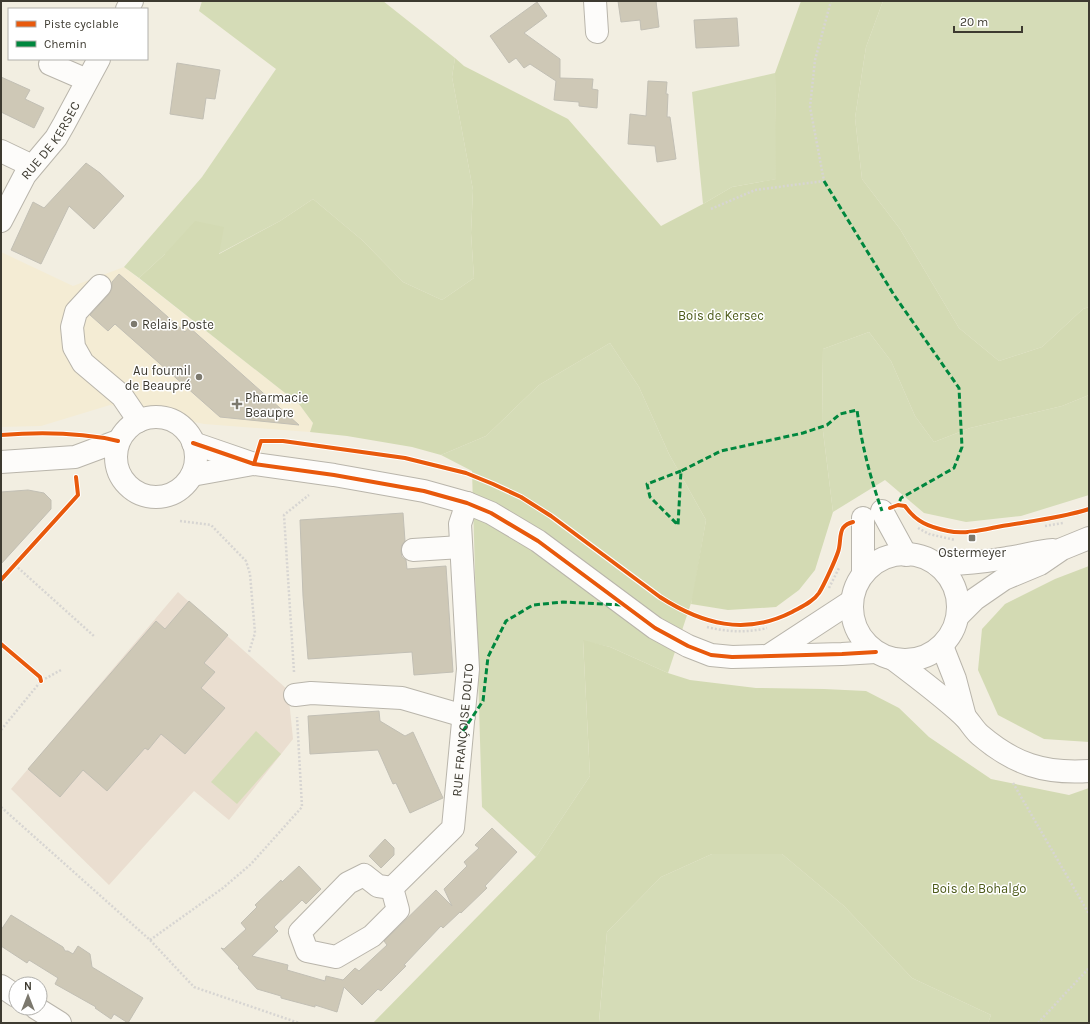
<svg xmlns="http://www.w3.org/2000/svg" width="1090" height="1024" font-family="Karla,sans-serif">
<style>
.built{fill:#f4ecd4}
.education{fill:#eaded0}
.green{fill:#d5dcb7}
.forest{fill:#d3dab3}
.building{fill:#cec8b6;stroke:#c2bfb4}
.lines{fill:none;stroke-linecap:round;stroke-linejoin:round}
.minor-casing{stroke:#b9b5ab;stroke-width:24}
.path{stroke:#d7d5d2;stroke-width:2.5;stroke-dasharray:2 2;stroke-linecap:butt}
.minor{stroke:#fdfcfa;stroke-width:22}
.quiet{stroke:#00873e;stroke-width:3;stroke-dasharray:6 3;stroke-linecap:butt}
.cycleway-casing{stroke:#fff;stroke-width:6}
.cycleway{stroke:#e8590c;stroke-width:4}
.poi-dot{fill:#7c796e;stroke:#fff;stroke-width:1.5}
.labels{text-anchor:middle;stroke-width:3;stroke-linejoin:round;paint-order:stroke}
.street-label{font-size:13px;fill:#3d3a30;stroke:#fff}
.park-label{font-size:13px;fill:#4d5b1a;stroke:#fff}
.poi-label{font-size:13px;fill:#3d3a30;stroke:#fff;text-anchor:start}
</style>
<rect width="100%" height="100%" fill="#f2eee1"/>
<path class="built" d="M 1,252 L 73,286 L 124,267 L 299,404 L 313,423 L 310,432 L 204,424 L 110,405 L 41,426 L 1,427 Z"/>
<path class="education" d="M 178,592 L 288,690 L 293,739 L 229,820 L 194,791 L 109,885 L 11,789 Z"/>
<g class="green">
<path d="M 202,1 L 383,1 L 455,58 L 452,77 L 473,190 L 471,233 L 474,278 L 442,300 L 403,282 L 362,240 L 313,199 L 280,221 L 218,254 L 165,254 L 139,278 L 124,267 L 202,177 L 276,69 L 199,11 Z"/>
<path d="M 883,1 L 1089,1 L 1089,307 L 1083,309 L 1042,347 L 999,361 L 959,328 L 900,229 L 862,179 L 855,118 L 866,47 Z"/>
<path d="M 775,73 L 777,179 L 732,187 L 703,204 L 692,92 Z"/>
<path d="M 869,332 L 891,361 L 915,416 L 934,442 L 970,428 L 1062,406 L 1089,395 L 1089,495 L 1021,516 L 966,522 L 924,513 L 885,480 L 833,512 L 822,423 L 823,349 Z"/>
<path d="M 610,343 L 639,387 L 669,454 L 706,520 L 693,597 L 668,673 L 610,647 L 583,641 L 590,776 L 536,857 L 482,807 L 472,471 L 441,455 L 486,436 L 539,385 Z"/>
<path d="M 256,731 L 281,754 L 237,804 L 211,782 Z"/>
<path d="M 712,854 L 782,854 L 844,906 L 912,978 L 991,1015 L 988,1023 L 601,1023 L 599,1022 L 607,932 L 661,877 Z"/>
</g>
<g class="forest">
<path d="M 801,1 L 883,1 L 866,47 L 855,118 L 862,179 L 900,229 L 959,328 L 999,361 L 1042,347 L 1083,309 L 1089,307 L 1089,395 L 1062,406 L 970,428 L 934,442 L 915,416 L 891,361 L 869,332 L 823,349 L 822,423 L 833,512 L 815,570 L 799,590 L 776,607 L 728,610 L 691,604 L 706,520 L 669,454 L 639,387 L 610,343 L 539,385 L 486,436 L 441,455 L 412,447 L 347,436 L 310,432 L 313,423 L 299,404 L 139,278 L 165,254 L 195,221 L 224,227 L 219,254 L 280,221 L 313,199 L 362,240 L 403,282 L 442,300 L 474,278 L 471,233 L 473,190 L 452,77 L 455,58 L 464,66 L 568,119 L 661,226 L 703,204 L 732,187 L 776,179 L 775,73 Z"/>
<path d="M 1089,566 L 1089,742 L 1044,739 L 998,715 L 978,670 L 982,629 L 1005,604 L 1055,579 Z"/>
<path d="M 583,640 L 610,647 L 668,673 L 690,680 L 756,688 L 824,689 L 866,691 L 899,708 L 929,737 L 991,779 L 1069,795 L 1089,788 L 1089,1023 L 988,1023 L 991,1015 L 912,978 L 844,906 L 782,854 L 712,854 L 661,877 L 607,932 L 599,1021 L 601,1023 L 373,1023 L 536,857 L 590,776 Z"/>
</g>
<g class="building">
<path d="M 618,1 L 656,1 L 659,27 L 641,30 L 640,20 L 621,22 Z"/>
<path d="M 537,2 L 547,16 L 524,33 L 560,59 L 560,78 L 593,79 L 592,89 L 598,90 L 597,108 L 579,106 L 579,102 L 554,100 L 556,81 L 530,64 L 524,68 L 516,58 L 509,63 L 490,36 Z"/>
<path d="M 737,18 L 739,46 L 696,48 L 694,20 Z"/>
<path d="M 177,63 L 220,70 L 215,99 L 206,98 L 203,119 L 170,114 Z"/>
<path d="M 1,77 L 30,90 L 25,99 L 44,108 L 34,128 L 1,112 Z"/>
<path d="M 648,81 L 667,82 L 666,94 L 668,94 L 667,117 L 670,117 L 676,159 L 657,162 L 655,146 L 628,144 L 630,114 L 646,116 Z"/>
<path d="M 86,163 L 100,173 L 124,196 L 94,229 L 69,206 L 41,264 L 11,250 L 33,202 L 44,208 Z"/>
<path d="M 119,274 L 185,332 L 189,327 L 299,425 L 220,417 L 115,324 L 108,331 L 90,315 L 109,294 L 112,288 L 112,282 Z"/>
<path d="M 28,490 L 44,493 L 51,500 L 51,509 L 1,564 L 1,492 Z"/>
<path d="M 403,513 L 405,541 L 402,545 L 401,551 L 402,557 L 406,560 L 407,569 L 446,566 L 453,672 L 414,675 L 412,652 L 308,659 L 303,596 L 300,520 Z"/>
<path d="M 189,601 L 228,635 L 204,663 L 215,672 L 201,688 L 225,708 L 185,754 L 161,734 L 148,750 L 145,748 L 107,791 L 83,770 L 60,797 L 28,769 L 156,621 L 165,629 Z"/>
<path d="M 379,711 L 380,721 L 405,736 L 413,732 L 443,798 L 410,813 L 396,783 L 393,784 L 378,750 L 310,754 L 308,716 Z"/>
<path d="M 492,828 L 517,852 L 485,886 L 487,888 L 461,913 L 460,912 L 443,928 L 441,926 L 404,965 L 406,966 L 381,991 L 378,989 L 362,1005 L 344,987 L 337,1012 L 315,1005 L 315,1007 L 281,998 L 281,996 L 257,989 L 238,968 L 239,967 L 221,948 L 224,949 L 246,929 L 241,923 L 257,907 L 255,905 L 281,880 L 282,882 L 299,866 L 321,889 L 306,904 L 302,900 L 274,927 L 278,931 L 252,956 L 288,965 L 287,970 L 325,981 L 326,976 L 343,980 L 355,968 L 359,971 L 387,945 L 384,941 L 436,890 L 452,906 L 444,889 L 467,866 L 464,862 L 479,848 L 475,845 Z"/>
<path d="M 385,839 L 394,848 L 394,855 L 381,868 L 369,856 Z"/>
<path d="M 11,915 L 63,947 L 65,951 L 68,951 L 73,954 L 78,946 L 90,954 L 92,967 L 143,998 L 128,1023 L 114,1014 L 111,1019 L 95,1008 L 96,1007 L 55,984 L 58,978 L 29,960 L 27,963 L 1,946 L 1,930 Z"/>
</g>
<g class="lines">
<g class="minor-casing">
<g id="minor">
<path d="M 595,1 L 597,32"/>
<path d="M 127,9 L 132,1"/>
<path d="M 50,64 L 87,80"/>
<path d="M 1,151 L 24,162 L 30,167"/>
<path id="s1" d="M 1,221 L 25,175 L 56,138 L 64,124 L 99,59"/>
<path d="M 100,286 L 76,312 L 72,327 L 74,347 L 83,363 L 122,396 L 139,421"/>
<circle cx="156" cy="457" r="40"/>
<path d="M 193,443 L 254,464 L 334,475 L 424,491 L 467,503 L 491,513 L 538,541 L 655,628 L 688,646 L 711,655 L 732,657 L 842,654 L 876,652"/>
<path d="M 1,462 L 75,457 L 118,441"/>
<path d="M 192,475 L 253,464"/>
<path d="M 882,511 L 906,555"/>
<path d="M 863,518 L 863,574"/>
<path d="M 413,550 L 461,547"/>
<circle cx="905" cy="607" r="53"/>
<path d="M 936,564 C 960,565 983,562 1007,558 C 1023,556 1037,551 1053,550"/>
<path d="M 958,616 L 975,599 L 1004,579 L 1040,564 L 1062,549 L 1089,538"/>
<path d="M 942,646 L 955,679 L 965,717"/>
<path d="M 768,656 L 852,601"/>
<path d="M 893,659 C 917,677 942,696 964,716 C 970,722 974,730 980,735 C 1014,764 1044,774 1089,771"/>
<path d="M 295,695 L 311,693 L 402,698 L 464,716"/>
<path d="M 364,875 L 378,886 L 392,888 L 398,910 L 372,936 L 336,957 L 307,951 L 300,932 L 348,883 Z"/>
<path id="s2" d="M 392,888 L 453,828 L 468,669 L 460,524 L 467,503"/>
<path d="M 1,986 L 16,996"/>
<path d="M 36,1008 L 60,1023"/>
</g>
</g>
<g class="path">
<path d="M 711,209 L 755,190 L 824,181 L 810,107 L 815,60 L 831,1"/>
<path d="M 180,521 L 211,525 L 246,561 L 250,574 L 255,633 L 249,652"/>
<path d="M 1045,526 L 1063,523"/>
<path d="M 918,528 L 929,534 L 955,540"/>
<path d="M 15,565 L 95,637"/>
<path d="M 829,588 L 839,568"/>
<path d="M 707,627 C 727,632 747,633 767,628"/>
<path d="M 294,672 L 284,515 L 309,495"/>
<path d="M 1,730 L 41,681 L 61,670"/>
<path d="M 1013,783 L 1089,914"/>
<path d="M 1,807 L 150,940 L 194,987 L 299,1023"/>
<path d="M 150,940 L 223,888 L 251,864 L 302,807 L 297,717"/>
<path d="M 1038,1023 L 1089,968"/>
</g>
<use href="#minor" class="minor"/>
<g class="quiet">
<path d="M 824,181 L 894,295 L 959,388 L 962,447 L 954,468 L 901,498 L 898,505"/>
<path d="M 681,471 L 647,484 L 650,497 L 678,525 L 681,471 L 721,451 L 803,433 L 827,425 L 840,414 L 857,410 C 862,446 870,477 882,511"/>
<path d="M 463,731 L 483,701 L 488,657 L 506,621 L 533,605 L 563,602 L 623,605"/>
</g>
<g class="cycleway-casing">
<g id="cycleway">
<path d="M 1,435 C 41,432 79,432 118,441"/>
<path d="M 193,443 L 254,464 L 334,475 L 424,491 L 467,503 L 491,513 L 538,541 L 655,628 L 688,646 L 711,655 L 732,657 L 842,654 L 876,652"/>
<path d="M 254,464 L 261,441 L 283,441 L 405,458 L 466,473 L 493,484 L 521,497 L 551,516 L 660,597 C 702,624 745,636 792,612 C 801,607 813,602 819,593 C 824,585 835,561 838,552 C 841,544 839,534 843,528 C 846,524 849,523 853,522"/>
<path d="M 890,508 L 898,505 L 905,506 C 916,522 929,527 948,531 C 965,535 986,529 1002,526 C 1031,521 1061,518 1089,509"/>
<path d="M 1,580 L 78,495 L 76,477"/>
<path d="M 1,644 L 40,677 L 41,681"/>
</g>
</g>
<use href="#cycleway" class="cycleway"/>
</g>
<g class="poi-dot">
<circle cx="134" cy="324" r="4"/>
<circle cx="199" cy="377" r="4"/>
<path d="M235 398h4v4h4v4h-4v4h-4v-4h-4v-4h4z"/>
<rect x="968" y="534" width="8" height="8" rx="2"/>
</g>
<g class="labels">
<g class="street-label">
<text dy="5" stroke="none"><textPath href="#s1" startOffset="95">RUE DE KERSEC</textPath></text>
<text dy="5" stroke="none"><textPath href="#s2" startOffset="184">RUE FRANÇOISE DOLTO</textPath></text>
</g>
<g class="park-label">
<text x="721" y="320">Bois de Kersec</text>
<text x="979" y="893">Bois de Bohalgo</text>
</g>
<g class="poi-label">
<text x="142" y="329">Relais Poste</text>
<text x="191" y="375" text-anchor="end">Au fournil<tspan x="191" dy="15">de Beaupré</tspan></text>
<text x="245" y="402">Pharmacie<tspan x="245" dy="15">Beaupre</tspan></text>
<text x="972" y="557" text-anchor="middle">Ostermeyer</text>
</g>
</g>
<rect width="1090" height="1024" fill="none" stroke="#3d3a30" stroke-width="4"/>
<rect x="8" y="8" width="140" height="52" fill="#ffffff" stroke="#b1b0ac"/>
<rect x="16" y="21" width="20" height="6" fill="#e8590c" stroke="#b1b0ac"/>
<text x="44" y="28" font-size="12" fill="#3d3a30">Piste cyclable</text>
<rect x="16" y="41" width="20" height="6" fill="#00873e" stroke="#b1b0ac"/>
<text x="44" y="48" font-size="12" fill="#3d3a30">Chemin</text>
<g transform="translate(28 996)"><circle r="19" fill="#ffffff" stroke="#b1b0ac"/>
<path d="M0-3L7 15L0 10L-7 15Z" fill="#7c796e"/>
<text y="-6" font-size="11" font-weight="bold" text-anchor="middle" fill="#3d3a30">N</text>
</g>
<path d="M954 26v6h68v-6" fill="none" stroke="#3d3a30" stroke-width="2"/>
<text x="960" y="26" font-size="12" fill="#3d3a30" stroke="#ffffff" stroke-width="3" paint-order="stroke">20 m</text>
</svg>
